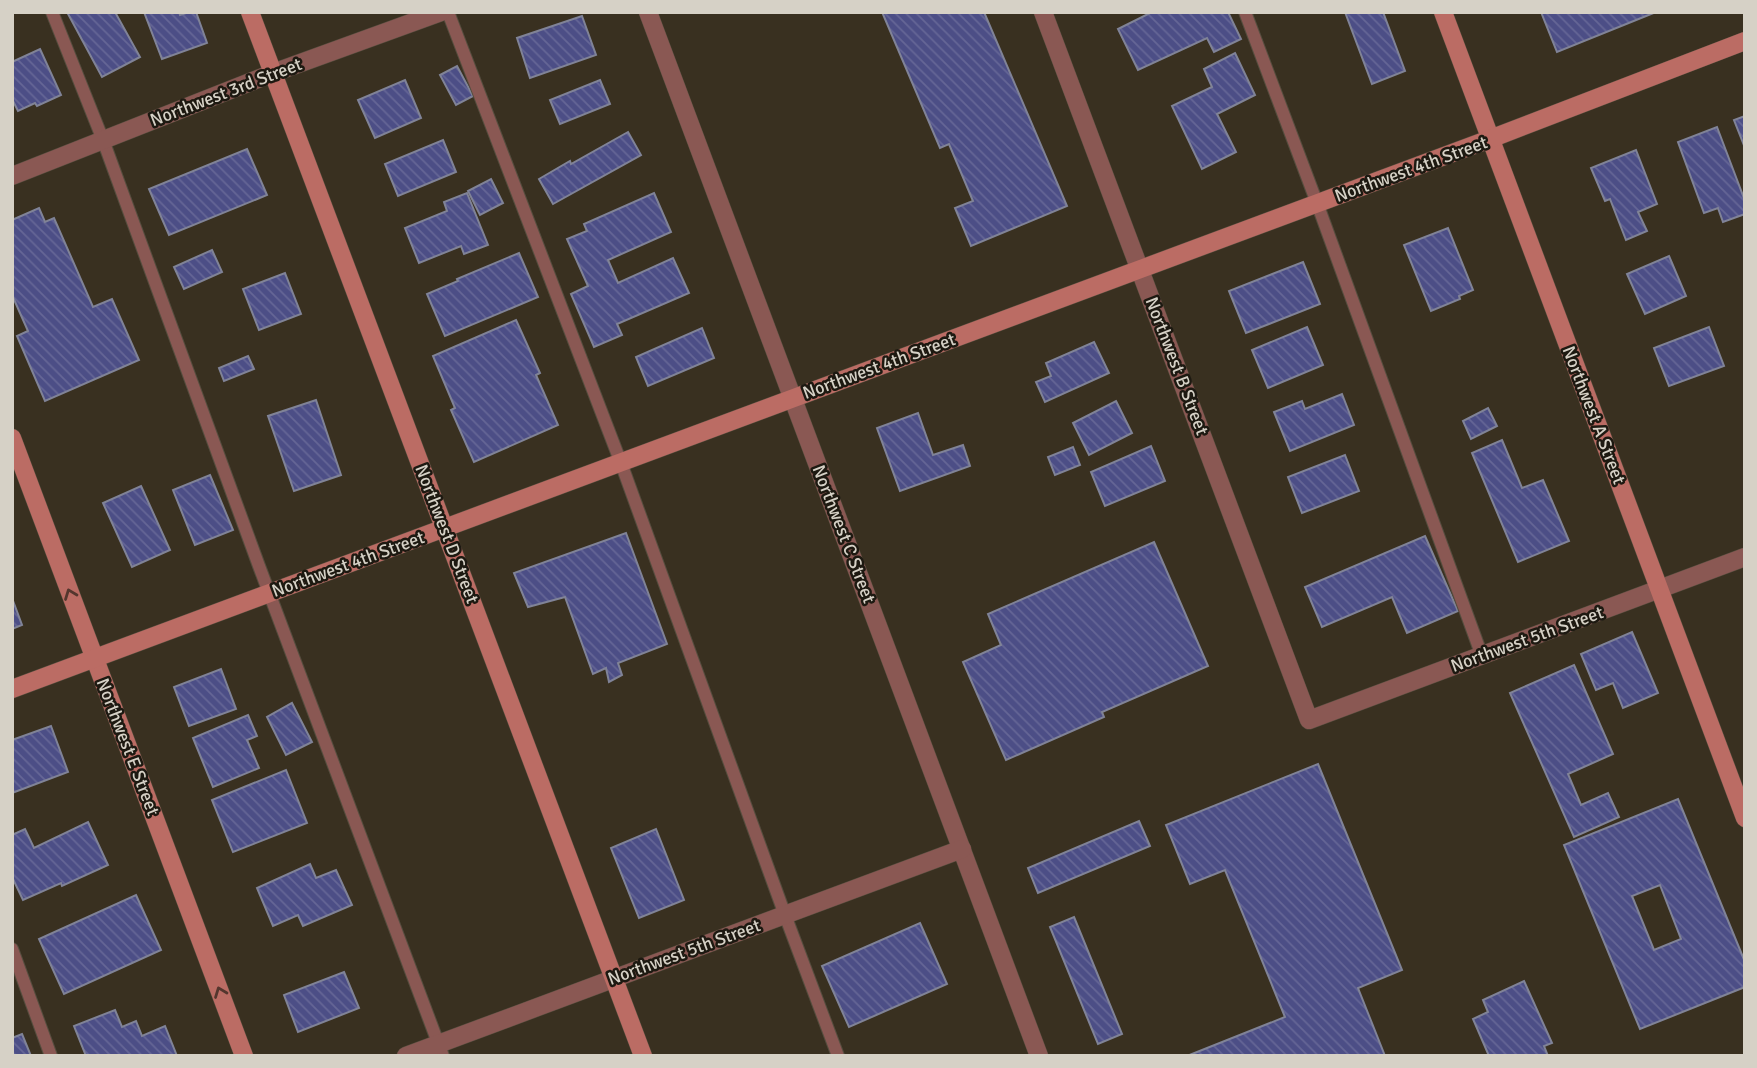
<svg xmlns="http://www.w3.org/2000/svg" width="1757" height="1068" font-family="Signika,sans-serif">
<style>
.building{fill:url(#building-back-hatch);stroke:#808397;stroke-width:2;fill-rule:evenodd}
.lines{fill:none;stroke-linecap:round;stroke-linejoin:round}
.lane-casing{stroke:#554d3e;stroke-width:14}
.street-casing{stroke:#554d3e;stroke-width:19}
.secondary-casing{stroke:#554d3e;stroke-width:19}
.lane{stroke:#8a5853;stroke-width:12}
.street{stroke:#8a5853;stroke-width:18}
.secondary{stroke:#bb6c64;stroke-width:18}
.oneway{stroke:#54362e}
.labels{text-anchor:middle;stroke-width:5;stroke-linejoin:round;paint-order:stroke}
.street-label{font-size:18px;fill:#d6d1c6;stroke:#1d1911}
</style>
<defs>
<pattern id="building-back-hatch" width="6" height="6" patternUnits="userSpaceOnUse" patternTransform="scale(1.75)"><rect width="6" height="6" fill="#4c4e86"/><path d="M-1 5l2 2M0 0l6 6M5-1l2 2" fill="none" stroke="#656696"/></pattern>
</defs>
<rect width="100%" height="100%" fill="#393020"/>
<g class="building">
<path d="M 67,12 L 115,12 L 140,57 L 102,77 Z"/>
<path d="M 144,12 L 179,12 L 180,15 L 189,12 L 196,12 L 207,43 L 162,59 Z"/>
<path d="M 882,12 L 984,12 L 1067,206 L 971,246 L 955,208 L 973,201 L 949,144 L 940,148 Z"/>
<path d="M 1152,12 L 1228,12 L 1241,39 L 1214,52 L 1207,38 L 1138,70 L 1118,29 Z"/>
<path d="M 1345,12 L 1383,12 L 1405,71 L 1372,84 Z"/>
<path d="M 1541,12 L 1656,12 L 1557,52 Z"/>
<path d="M 582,16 L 596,55 L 530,78 L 517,38 Z"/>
<path d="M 40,49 L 61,95 L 37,106 L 35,103 L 18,111 L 12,99 L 12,62 Z"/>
<path d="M 1235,53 L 1255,95 L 1217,114 L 1236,152 L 1202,169 L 1172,106 L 1212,87 L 1204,69 Z"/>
<path d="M 457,66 L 473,96 L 456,105 L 440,75 Z"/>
<path d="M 405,80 L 421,118 L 375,138 L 358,100 Z"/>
<path d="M 600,80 L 610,104 L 560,124 L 550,100 Z"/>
<path d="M 1745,116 L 1745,148 L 1734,120 Z"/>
<path d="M 1717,127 L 1745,201 L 1745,214 L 1723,222 L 1718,208 L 1704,213 L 1678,142 Z"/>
<path d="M 628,132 L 641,155 L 553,204 L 539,179 L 570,161 L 571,164 Z"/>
<path d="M 443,140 L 456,172 L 398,196 L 385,164 Z"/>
<path d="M 247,149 L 267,195 L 169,235 L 149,189 Z"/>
<path d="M 1636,150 L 1657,204 L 1638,212 L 1647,231 L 1626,240 L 1610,199 L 1605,201 L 1591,168 Z"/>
<path d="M 491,179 L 503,203 L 480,215 L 468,191 Z"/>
<path d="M 467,193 L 488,245 L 464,254 L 461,246 L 419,263 L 405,228 L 447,211 L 444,202 Z"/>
<path d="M 654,193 L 671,232 L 608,260 L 618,283 L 673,258 L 689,293 L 617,324 L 622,335 L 594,347 L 571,294 L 588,286 L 567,239 L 587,231 L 584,224 Z"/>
<path d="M 39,208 L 45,222 L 54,218 L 93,307 L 112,299 L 139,360 L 45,401 L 17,336 L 28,331 L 12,295 L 12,220 Z"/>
<path d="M 1448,228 L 1473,290 L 1459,296 L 1460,299 L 1431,311 L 1404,245 Z"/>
<path d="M 212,250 L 222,272 L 184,289 L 174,267 Z"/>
<path d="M 519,253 L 538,297 L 445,336 L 427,294 L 458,281 L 457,279 Z"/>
<path d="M 1669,256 L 1686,296 L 1645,314 L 1627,274 Z"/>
<path d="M 1303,262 L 1320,304 L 1246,333 L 1229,291 Z"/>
<path d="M 285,273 L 301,314 L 259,330 L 243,289 Z"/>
<path d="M 516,320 L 540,373 L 536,375 L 558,425 L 474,462 L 451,410 L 455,408 L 433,356 Z"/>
<path d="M 1307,327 L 1323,365 L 1268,388 L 1252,350 Z"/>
<path d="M 1709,327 L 1724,366 L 1669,386 L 1654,348 Z"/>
<path d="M 702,328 L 714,358 L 648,386 L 636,357 Z"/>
<path d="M 1094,342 L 1109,373 L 1045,402 L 1036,382 L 1051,376 L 1046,363 Z"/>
<path d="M 248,356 L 254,369 L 224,381 L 219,368 Z"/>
<path d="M 1342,394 L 1354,425 L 1290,451 L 1274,412 L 1302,401 L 1305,409 Z"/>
<path d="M 316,400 L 341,475 L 294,491 L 268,416 Z"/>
<path d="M 1116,401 L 1132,433 L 1089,455 L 1073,423 Z"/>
<path d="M 1488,408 L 1497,426 L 1471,439 L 1463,421 Z"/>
<path d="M 918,413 L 933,455 L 963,445 L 970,466 L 900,491 L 877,428 Z"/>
<path d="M 1502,440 L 1522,488 L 1543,480 L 1569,541 L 1518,562 L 1472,453 Z"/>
<path d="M 1151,446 L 1165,481 L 1105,506 L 1091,472 Z"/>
<path d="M 1073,447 L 1080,465 L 1055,475 L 1048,457 Z"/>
<path d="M 1345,455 L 1359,491 L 1302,513 L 1288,477 Z"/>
<path d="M 210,475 L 233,530 L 195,545 L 173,490 Z"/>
<path d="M 141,486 L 170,550 L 132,567 L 103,503 Z"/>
<path d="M 626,533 L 667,644 L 618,663 L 622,675 L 609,682 L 606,668 L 593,674 L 565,597 L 528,607 L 514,573 Z"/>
<path d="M 1425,536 L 1458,611 L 1407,633 L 1392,597 L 1322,627 L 1305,587 Z"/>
<path d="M 1154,542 L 1208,666 L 1102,712 L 1104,717 L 1006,760 L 963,662 L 1001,645 L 988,614 Z"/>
<path d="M 12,598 L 22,625 L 12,629 Z"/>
<path d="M 1632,632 L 1658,693 L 1623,708 L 1613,683 L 1596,690 L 1581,654 Z"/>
<path d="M 1574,665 L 1613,754 L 1568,774 L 1581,805 L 1608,793 L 1619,817 L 1574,837 L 1510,693 Z"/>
<path d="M 221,669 L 236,709 L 189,726 L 174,687 Z"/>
<path d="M 292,703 L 312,742 L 286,755 L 267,717 Z"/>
<path d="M 248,715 L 257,736 L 247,740 L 259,768 L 213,787 L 193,738 Z"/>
<path d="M 51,726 L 68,772 L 12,793 L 12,740 Z"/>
<path d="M 1318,764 L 1402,970 L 1358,988 L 1385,1056 L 1187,1056 L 1285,1017 L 1225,870 L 1190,884 L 1166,825 Z"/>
<path d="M 286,770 L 307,823 L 233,852 L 212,800 Z"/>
<path d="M 1678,799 L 1745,962 L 1745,987 L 1640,1029 L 1564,845 ZM 1660,885 L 1681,939 L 1654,950 L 1632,896 Z"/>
<path d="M 1139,821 L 1150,846 L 1038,893 L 1028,868 Z"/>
<path d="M 88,822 L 108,865 L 62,886 L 61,883 L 23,900 L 12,877 L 12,835 L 25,829 L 34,848 Z"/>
<path d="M 656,829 L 684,900 L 639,918 L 611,848 Z"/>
<path d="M 310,864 L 316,878 L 336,870 L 352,905 L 303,926 L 298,915 L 273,926 L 257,888 Z"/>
<path d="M 136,895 L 161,950 L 64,994 L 39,939 Z"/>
<path d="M 1074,917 L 1122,1034 L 1098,1044 L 1050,927 Z"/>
<path d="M 920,923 L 947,984 L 849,1027 L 822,966 Z"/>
<path d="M 344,972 L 359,1008 L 298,1032 L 284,995 Z"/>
<path d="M 1524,981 L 1552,1043 L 1544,1046 L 1548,1056 L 1489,1056 L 1473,1019 L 1488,1012 L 1483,1000 Z"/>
<path d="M 115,1010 L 122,1027 L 136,1021 L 142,1036 L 165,1026 L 177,1056 L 86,1056 L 74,1026 Z"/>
<path d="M 22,1034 L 31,1056 L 12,1056 L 12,1038 Z"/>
</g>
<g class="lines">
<g class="lane-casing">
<g id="lane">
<path d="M 52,12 L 103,140 L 259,566 L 443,1056"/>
<path d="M 448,12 L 621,463 L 785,915 L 838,1056"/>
<path d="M 1245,12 L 1317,203 L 1482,656"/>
<path d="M 12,949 L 51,1056"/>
</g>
</g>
<g class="street-casing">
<g id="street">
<path d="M 648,12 L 1039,1056"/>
<path d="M 1043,12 L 1309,720 L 1745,557"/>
<path d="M 12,176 L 273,73 L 441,12"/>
<path d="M 406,1056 L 962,849"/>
</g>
</g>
<g class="secondary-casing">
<g id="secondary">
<path d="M 250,12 L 643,1056"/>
<path d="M 1443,12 L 1745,818"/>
<path d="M 12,438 L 244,1056"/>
<path d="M 12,689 L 1490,139 L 1745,41"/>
</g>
</g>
<use href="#lane" class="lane"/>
<use href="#street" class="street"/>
<use href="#secondary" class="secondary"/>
</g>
<defs><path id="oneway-chevron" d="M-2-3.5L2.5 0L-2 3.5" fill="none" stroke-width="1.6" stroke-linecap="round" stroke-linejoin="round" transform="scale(1.75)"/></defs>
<g class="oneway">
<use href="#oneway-chevron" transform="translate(70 594) rotate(-111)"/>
<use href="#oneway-chevron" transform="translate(220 992) rotate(-111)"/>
</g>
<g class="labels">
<g class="street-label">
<text transform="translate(226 92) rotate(-21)" y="6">Northwest 3rd Street</text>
<text transform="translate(1411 169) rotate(-20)" y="6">Northwest 4th Street</text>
<text transform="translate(879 366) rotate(-20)" y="6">Northwest 4th Street</text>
<text transform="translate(1177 366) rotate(69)" y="6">Northwest B Street</text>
<text transform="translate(1594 415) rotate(69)" y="6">Northwest A Street</text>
<text transform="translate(447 534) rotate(69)" y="6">Northwest D Street</text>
<text transform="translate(844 534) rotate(69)" y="6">Northwest C Street</text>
<text transform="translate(348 564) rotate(-20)" y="6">Northwest 4th Street</text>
<text transform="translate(1527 639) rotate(-20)" y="6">Northwest 5th Street</text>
<text transform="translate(128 747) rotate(69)" y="6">Northwest E Street</text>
<text transform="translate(684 952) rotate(-20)" y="6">Northwest 5th Street</text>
</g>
</g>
<rect width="1757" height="1068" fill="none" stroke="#d6d1c6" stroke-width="28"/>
</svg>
